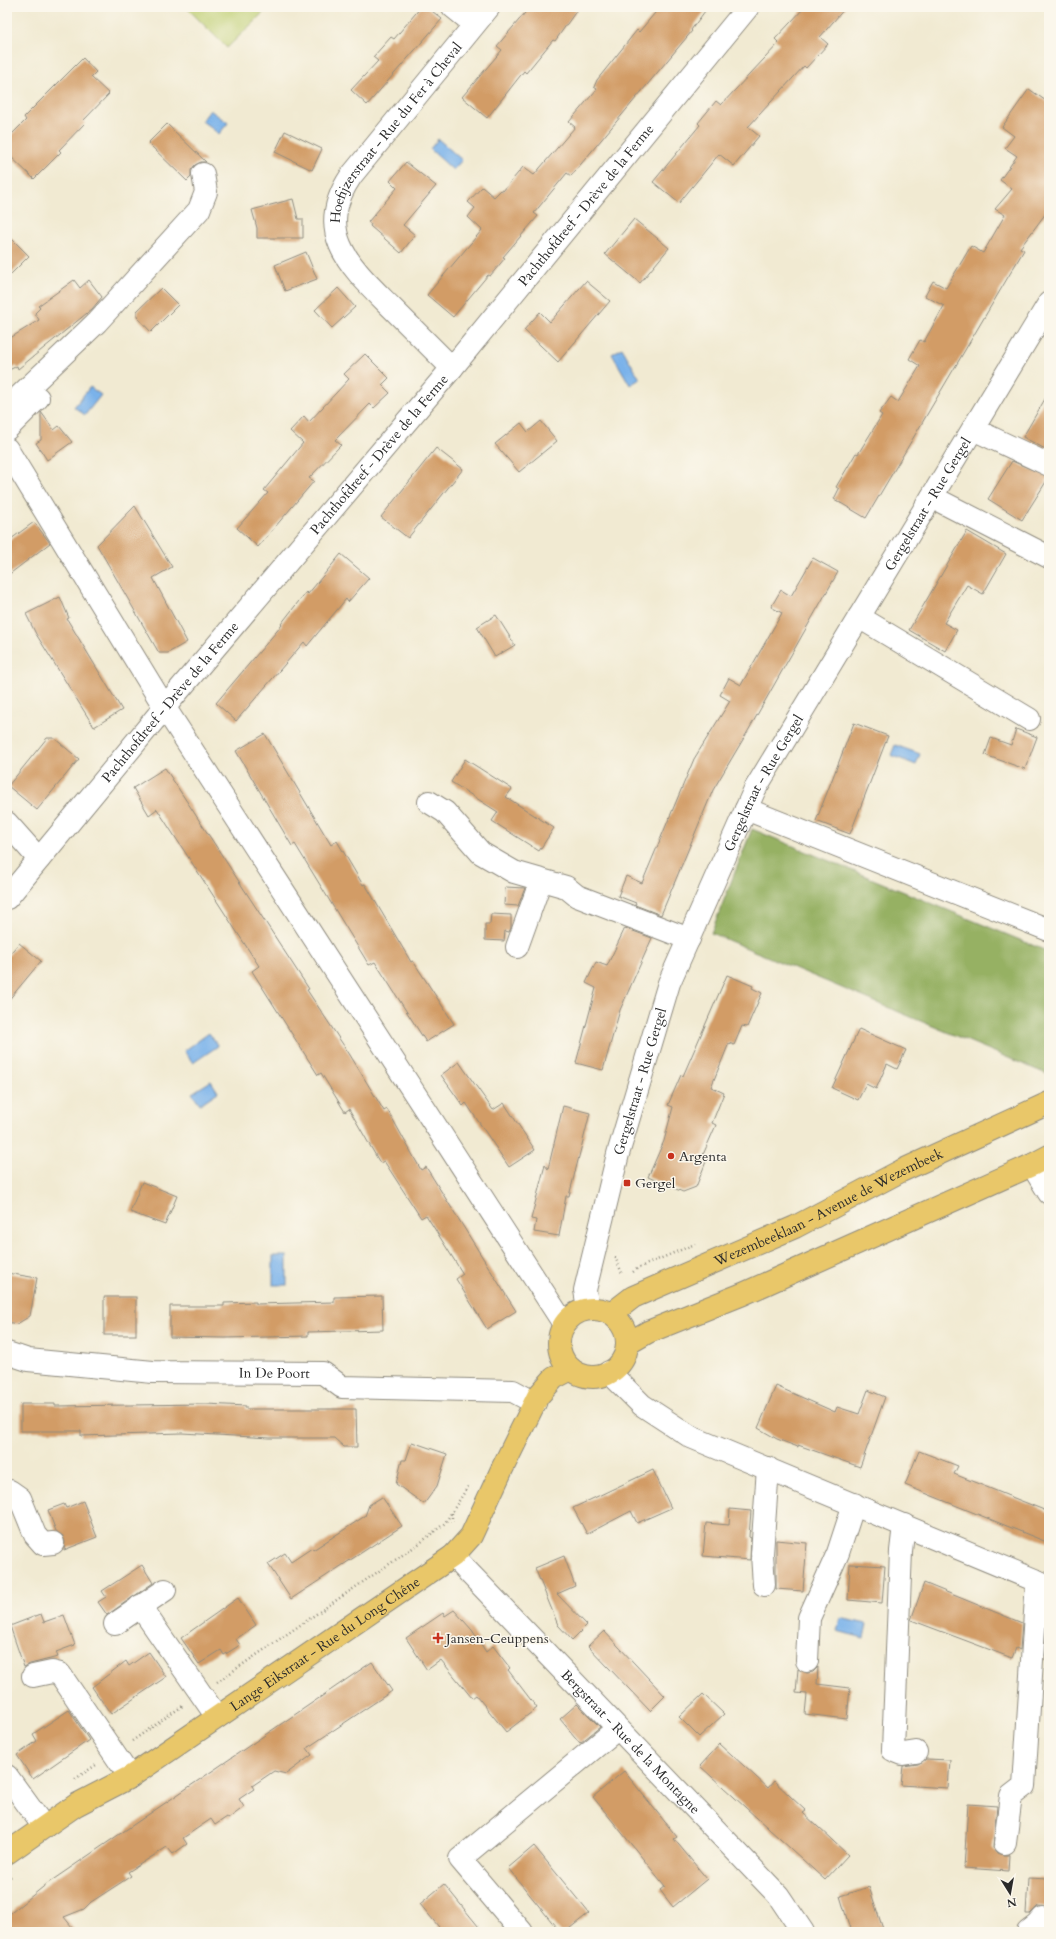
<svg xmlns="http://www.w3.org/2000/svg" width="1056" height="1939" font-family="Cardo,serif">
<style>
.green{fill:#bece71;stroke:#747c4e}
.forest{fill:#96b163;stroke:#606e47}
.water{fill:#7ab2ea;stroke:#526e8a}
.building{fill:#d29c66}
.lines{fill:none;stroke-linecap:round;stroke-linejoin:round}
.minor-casing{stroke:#8e8a7e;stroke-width:24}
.major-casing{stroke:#8e8a7e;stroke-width:24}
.path{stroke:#8e8a7e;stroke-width:2.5;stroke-dasharray:1 3;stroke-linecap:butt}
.minor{stroke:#fff;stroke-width:22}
.major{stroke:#e9c769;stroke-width:22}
.poi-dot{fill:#c8321e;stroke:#fbf7ec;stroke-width:1.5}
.labels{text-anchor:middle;stroke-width:3;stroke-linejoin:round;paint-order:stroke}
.street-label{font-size:14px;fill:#2b2b2b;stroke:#fbf7ec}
.poi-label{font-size:14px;fill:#2b2b2b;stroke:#fbf7ec;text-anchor:start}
</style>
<rect width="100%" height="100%" fill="#fbf7ec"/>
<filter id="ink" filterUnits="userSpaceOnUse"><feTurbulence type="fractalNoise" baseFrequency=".025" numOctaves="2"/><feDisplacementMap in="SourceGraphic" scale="8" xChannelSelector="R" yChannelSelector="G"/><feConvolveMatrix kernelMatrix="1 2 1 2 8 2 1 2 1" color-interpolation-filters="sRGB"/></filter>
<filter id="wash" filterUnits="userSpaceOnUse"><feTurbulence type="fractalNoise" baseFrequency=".012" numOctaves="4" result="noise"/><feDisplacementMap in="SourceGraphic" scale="16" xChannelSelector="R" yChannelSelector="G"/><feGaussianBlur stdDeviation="0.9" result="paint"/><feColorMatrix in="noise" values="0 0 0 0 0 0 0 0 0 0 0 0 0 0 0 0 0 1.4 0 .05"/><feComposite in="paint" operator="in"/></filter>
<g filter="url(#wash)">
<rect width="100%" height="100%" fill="#f1ead2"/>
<path class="green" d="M 186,7 L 265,7 L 267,9 L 227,48 Z"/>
<path class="forest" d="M 752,829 L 1049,952 L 1049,1075 L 711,933 Z"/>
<g class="water">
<path d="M 210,110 L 228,123 L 219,134 L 202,121 Z"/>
<path d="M 438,139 L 462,160 L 453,170 L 430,149 Z"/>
<path d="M 622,348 L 640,379 L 630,385 L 612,354 Z"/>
<path d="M 90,387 L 101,395 L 85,415 L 74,407 Z"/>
<path d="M 895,745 L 920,754 L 916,765 L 891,755 Z"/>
<path d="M 209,1033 L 218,1046 L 193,1063 L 184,1051 Z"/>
<path d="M 211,1081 L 218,1092 L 200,1104 L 192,1093 Z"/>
<rect x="273" y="1256" width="14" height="29"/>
<path d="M 840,1618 L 867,1624 L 864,1638 L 837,1631 Z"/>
</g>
<g id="blocks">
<g class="building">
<path d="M 421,7 L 427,7 L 442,19 L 367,105 L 351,90 L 378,61 L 373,57 L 391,37 L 394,39 Z"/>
<path d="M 530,7 L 579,7 L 555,41 L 553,40 L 526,73 L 524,71 L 487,118 L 462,97 L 502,50 L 497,46 Z"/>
<path d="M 660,7 L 708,7 L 691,30 L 692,31 L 571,176 L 567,173 L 534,213 L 538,216 L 503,257 L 505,258 L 490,276 L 488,275 L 453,317 L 427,295 L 482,230 L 468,217 L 475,208 L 468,202 L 482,187 L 494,197 L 501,190 L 503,191 L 523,167 L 534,175 L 575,127 L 569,122 L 597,89 L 594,87 L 597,80 L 637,30 L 639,32 Z"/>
<path d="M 805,7 L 846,7 L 820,37 L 828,44 L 806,68 L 804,66 L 748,127 L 759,136 L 734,166 L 719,154 L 679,203 L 653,182 L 700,125 L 698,123 L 716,101 L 721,105 L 779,43 L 775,39 Z"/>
<path d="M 83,58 L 96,72 L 91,77 L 109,94 L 83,121 L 85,123 L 59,150 L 61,152 L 34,179 L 7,153 L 7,139 L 26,120 L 24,117 Z"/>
<path d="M 1029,89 L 1049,103 L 1049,209 L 1020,248 L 1024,250 L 866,518 L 834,499 L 839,489 L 836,487 L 856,453 L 858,454 L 882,415 L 879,413 L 891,397 L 898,402 L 920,366 L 909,359 L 920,340 L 924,342 L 944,306 L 925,296 L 933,281 L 946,288 L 971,246 L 983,253 L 1005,215 L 995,209 L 1012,189 L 1000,180 L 1017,156 L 1005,148 L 1014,136 L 1002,127 Z"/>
<path d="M 167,124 L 206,162 L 201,162 L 195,165 L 191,170 L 191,177 L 187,181 L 148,143 Z"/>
<path d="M 285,131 L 322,149 L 312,170 L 275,152 Z"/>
<path d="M 406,162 L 436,186 L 403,225 L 415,235 L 401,253 L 370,226 L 371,224 L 368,222 L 397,188 L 390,181 Z"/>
<path d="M 293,199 L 298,219 L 303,219 L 303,238 L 257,238 L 257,228 L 252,210 Z"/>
<path d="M 634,219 L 669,248 L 640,283 L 605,254 Z"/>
<path d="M 7,234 L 29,256 L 7,278 Z"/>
<path d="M 306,252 L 317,279 L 285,291 L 275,265 Z"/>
<path d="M 74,280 L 80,288 L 89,280 L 102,297 L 92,309 L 18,369 L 17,366 L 7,371 L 7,340 L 39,320 L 35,313 L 40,308 L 38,306 Z"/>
<path d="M 586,281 L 610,301 L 558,362 L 524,330 L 540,312 L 550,322 Z"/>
<path d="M 161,288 L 178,305 L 151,332 L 137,317 L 137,311 Z"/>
<path d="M 338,288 L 355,307 L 332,328 L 315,310 Z"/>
<path d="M 365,354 L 389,378 L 382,385 L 390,393 L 374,408 L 370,404 L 335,440 L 341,445 L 309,478 L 314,481 L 258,547 L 237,528 L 268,493 L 264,490 L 303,443 L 290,431 L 304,416 L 309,422 L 349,379 L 344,374 Z"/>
<path d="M 1049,392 L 1049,451 L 1023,437 Z"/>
<path d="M 41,412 L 54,430 L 59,426 L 72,442 L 47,460 L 36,443 L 41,440 Z"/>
<path d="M 541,421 L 557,441 L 519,472 L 495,444 L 521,423 L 528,432 Z"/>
<path d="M 436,448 L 463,469 L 408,538 L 381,517 Z"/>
<path d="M 1012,461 L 1049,477 L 1022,520 L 988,499 Z"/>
<path d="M 135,506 L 172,567 L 153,578 L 187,642 L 168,653 L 159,653 L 97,545 Z"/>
<path d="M 34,522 L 50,543 L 7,576 L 7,542 Z"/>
<path d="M 967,531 L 1006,554 L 983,594 L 967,585 L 944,623 L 957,630 L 945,651 L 909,630 Z"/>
<path d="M 341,554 L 369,578 L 348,602 L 346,599 L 307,646 L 304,642 L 236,721 L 216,703 L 282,625 L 281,624 L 306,592 L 308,594 Z"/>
<path d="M 813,558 L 838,572 L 748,731 L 713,790 L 661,915 L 635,905 L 636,903 L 618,896 L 626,876 L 642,883 L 694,759 L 730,701 L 720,695 L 729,678 L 741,685 L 782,613 L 771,607 L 781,590 L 791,596 Z"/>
<path d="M 60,597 L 69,618 L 67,619 L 122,710 L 94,727 L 36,634 L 26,614 Z"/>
<path d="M 496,615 L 515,645 L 495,657 L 477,627 Z"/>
<path d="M 854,723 L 888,736 L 850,834 L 816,821 Z"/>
<path d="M 1016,729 L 1037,737 L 1025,769 L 985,755 L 991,738 L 1011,745 Z"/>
<path d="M 265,734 L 331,845 L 337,841 L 363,885 L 365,884 L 411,962 L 413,961 L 454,1024 L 426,1042 L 375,962 L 369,965 L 295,844 L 292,846 L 236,751 Z"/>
<path d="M 47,738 L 54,738 L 79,759 L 37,810 L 8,786 Z"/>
<path d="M 465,759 L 512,789 L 506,797 L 554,828 L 539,851 L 492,821 L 498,812 L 451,782 Z"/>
<path d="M 165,768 L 309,989 L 307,990 L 350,1055 L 384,1111 L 387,1109 L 421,1170 L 426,1167 L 516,1311 L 487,1329 L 456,1279 L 463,1274 L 426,1215 L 421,1218 L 384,1161 L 380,1163 L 349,1109 L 345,1112 L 321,1073 L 318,1075 L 252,971 L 259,966 L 157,809 L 149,815 L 133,788 Z"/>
<path d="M 505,887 L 525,888 L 518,906 L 504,905 Z"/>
<path d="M 491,914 L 511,915 L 511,928 L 509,932 L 505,931 L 504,941 L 485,940 L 485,924 L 490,924 Z"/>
<path d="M 625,928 L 652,938 L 620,1010 L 603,1070 L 576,1063 L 596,988 L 586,983 L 596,962 L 607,966 Z"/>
<path d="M 19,943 L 41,961 L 7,1002 L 7,957 Z"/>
<path d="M 727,975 L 753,986 L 752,988 L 762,993 L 747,1027 L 742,1026 L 734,1045 L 729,1043 L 711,1087 L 724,1093 L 712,1123 L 716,1125 L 702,1157 L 707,1159 L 696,1187 L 683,1192 L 648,1177 L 664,1141 L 673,1107 L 668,1105 L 681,1075 L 683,1076 Z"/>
<path d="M 859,1029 L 906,1050 L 897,1069 L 887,1064 L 876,1089 L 866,1084 L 858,1100 L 832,1088 Z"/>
<path d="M 459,1062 L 493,1110 L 504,1103 L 535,1150 L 509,1167 L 466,1103 L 463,1106 L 441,1075 Z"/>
<path d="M 563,1106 L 590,1113 L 569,1196 L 566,1196 L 559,1236 L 534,1232 L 536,1220 L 531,1219 L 545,1165 L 548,1169 Z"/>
<path d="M 142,1182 L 177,1196 L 165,1225 L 130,1212 Z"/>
<path d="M 7,1273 L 37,1278 L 30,1316 L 17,1324 L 7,1322 Z"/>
<path d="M 382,1296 L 383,1330 L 308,1332 L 308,1336 L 225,1338 L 170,1337 L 170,1306 L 224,1306 L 224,1303 L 256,1302 L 256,1304 L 334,1302 L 334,1297 Z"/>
<rect x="104" y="1297" width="32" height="38"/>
<path d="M 776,1386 L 835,1412 L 837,1407 L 859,1414 L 868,1390 L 885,1397 L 860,1467 L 798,1445 L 798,1447 L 777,1439 L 758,1428 Z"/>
<path d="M 21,1404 L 55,1404 L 55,1406 L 206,1404 L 246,1406 L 246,1409 L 356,1409 L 357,1447 L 344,1447 L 334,1438 L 270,1438 L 182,1433 L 81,1436 L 81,1431 L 21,1431 Z"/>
<path d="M 412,1442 L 447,1454 L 437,1486 L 424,1504 L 396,1484 L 402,1460 L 406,1460 Z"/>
<path d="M 919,1451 L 958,1466 L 954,1474 L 1049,1512 L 1049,1543 L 905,1485 Z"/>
<path d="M 653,1470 L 671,1508 L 637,1523 L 631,1511 L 587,1534 L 573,1508 Z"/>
<path d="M 382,1497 L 402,1526 L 291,1599 L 268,1564 L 285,1553 L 291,1562 L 312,1548 L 313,1550 L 365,1516 L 369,1505 Z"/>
<path d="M 83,1501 L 97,1537 L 64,1550 L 65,1542 L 63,1536 L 56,1531 L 48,1510 L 64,1504 L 66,1508 Z"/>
<path d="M 730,1509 L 751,1511 L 749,1537 L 751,1538 L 750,1560 L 703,1556 L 706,1523 L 729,1525 Z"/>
<path d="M 776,1540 L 807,1543 L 803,1591 L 776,1589 Z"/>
<path d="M 564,1556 L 575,1586 L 557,1594 L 587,1625 L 572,1640 L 558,1625 L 535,1568 Z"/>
<path d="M 850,1564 L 885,1566 L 882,1603 L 848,1600 Z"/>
<path d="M 142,1565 L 153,1583 L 107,1615 L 98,1602 L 106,1597 L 102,1591 Z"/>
<path d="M 924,1583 L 1022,1623 L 1020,1650 L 1016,1648 L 1012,1658 L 911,1620 Z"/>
<path d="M 238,1598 L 256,1625 L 236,1639 L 240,1645 L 224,1655 L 221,1650 L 199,1664 L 181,1638 Z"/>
<path d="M 454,1610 L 472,1630 L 486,1652 L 493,1646 L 510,1668 L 508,1670 L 537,1708 L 506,1732 L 476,1695 L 472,1698 L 441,1660 L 427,1670 L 406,1638 L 443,1613 L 445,1616 Z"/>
<path d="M 41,1614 L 44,1622 L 64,1615 L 75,1645 L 56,1652 L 58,1657 L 30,1664 L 24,1667 L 10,1626 Z"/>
<path d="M 604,1631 L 665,1696 L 650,1711 L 588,1646 Z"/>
<path d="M 1046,1632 L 1049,1633 L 1049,1661 L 1045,1660 Z"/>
<path d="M 149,1652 L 166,1677 L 111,1714 L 92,1687 L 126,1661 L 129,1666 Z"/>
<path d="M 372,1662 L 392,1691 L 307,1748 L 312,1755 L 286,1774 L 274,1771 L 252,1786 L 254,1789 L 239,1799 L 244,1807 L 228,1819 L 227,1817 L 215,1825 L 211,1819 L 183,1838 L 187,1844 L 173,1854 L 167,1847 L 128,1872 L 131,1876 L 91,1902 L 84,1909 L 64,1917 L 76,1932 L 7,1932 L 7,1916 L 48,1883 Z"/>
<path d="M 818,1667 L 817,1684 L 850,1688 L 847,1719 L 805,1714 L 807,1694 L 796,1693 L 798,1669 L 807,1673 L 813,1672 Z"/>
<path d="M 703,1694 L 724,1714 L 699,1737 L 679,1717 Z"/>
<path d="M 577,1704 L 600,1727 L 580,1743 L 560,1719 Z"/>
<path d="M 69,1710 L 89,1740 L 33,1779 L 17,1755 L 37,1741 L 33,1734 Z"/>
<path d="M 720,1744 L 768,1788 L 774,1781 L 806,1811 L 803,1813 L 848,1855 L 825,1880 L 700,1766 Z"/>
<path d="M 926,1759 L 950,1760 L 948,1788 L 901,1785 L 903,1766 L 918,1764 Z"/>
<path d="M 624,1771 L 677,1837 L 674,1839 L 707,1879 L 673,1907 L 660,1890 L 665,1886 L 593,1797 Z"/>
<path d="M 968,1804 L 997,1806 L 993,1847 L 998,1853 L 1003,1855 L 1009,1855 L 1008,1871 L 964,1868 Z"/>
<path d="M 534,1846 L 589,1913 L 565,1932 L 560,1932 L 508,1868 Z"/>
<path d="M 1028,1878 L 1049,1879 L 1049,1907 L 1038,1906 L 1030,1914 L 1026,1914 Z"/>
<path d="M 444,1884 L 465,1910 L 483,1932 L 443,1932 L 420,1904 Z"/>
<path d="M 869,1887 L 884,1932 L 851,1932 L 840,1896 Z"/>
</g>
</g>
</g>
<g filter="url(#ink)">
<use href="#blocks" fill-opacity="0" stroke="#8e8a7e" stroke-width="1"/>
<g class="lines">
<g class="minor-casing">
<g id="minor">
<path d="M 453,7 L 474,24"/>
<path id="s1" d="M 452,368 C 432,348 412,328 392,308 C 352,268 312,234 351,176 L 489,7"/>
<path d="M 7,408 L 97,322 L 199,210 L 206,192 L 203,174"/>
<path d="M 7,429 L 38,398"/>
<path d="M 973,429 L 1049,465"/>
<path d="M 7,449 L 165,708 L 564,1324"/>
<path d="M 932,497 L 1049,557"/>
<path d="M 859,617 L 1029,719"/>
<path d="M 429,802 L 445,812 L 481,853 L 514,872 L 566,887 L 577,896 L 689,939"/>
<path d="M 746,809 L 1049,930"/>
<path d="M 7,823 L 39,859"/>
<path id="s2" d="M 7,898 L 174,696 L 452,368 L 748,7"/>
<path d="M 517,947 L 541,880"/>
<path d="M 1032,1165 L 1049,1193"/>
<path id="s3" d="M 588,1309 L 585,1290 L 618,1154 L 669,983 L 755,789 L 1049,303"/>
<path id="s4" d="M 7,1353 L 28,1360 L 153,1372 L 323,1373 L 342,1387 L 513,1391 L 535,1403"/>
<path d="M 609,1372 L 642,1405 L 691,1437 L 1049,1586"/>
<path d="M 7,1491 L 10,1491 L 20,1498 L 35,1535 L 43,1544 L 53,1543"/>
<path d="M 904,1525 L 901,1551 L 893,1750 L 903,1754 L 916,1752"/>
<path id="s5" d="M 453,1556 L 778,1895 L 803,1932"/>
<path d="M 764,1585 L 762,1554 L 768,1468"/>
<path d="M 140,1606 L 217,1717"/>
<path d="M 115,1624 L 165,1590"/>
<path d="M 807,1661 L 809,1618 L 838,1553 L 854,1504"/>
<path d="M 33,1676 L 52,1672 L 60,1674 L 130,1777"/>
<path d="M 7,1776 L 44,1827"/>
<path d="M 1005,1843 L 1011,1796 L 1024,1786 L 1037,1581"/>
<path d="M 522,1932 L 460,1859 L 617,1729"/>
<path d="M 1028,1932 L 1037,1925 L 1043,1918"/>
</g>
</g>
<g class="major-casing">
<g id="major">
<circle cx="593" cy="1343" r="34"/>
<path id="s6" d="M 611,1314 L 633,1297 L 795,1227 L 901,1171 L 1049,1103"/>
<path d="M 627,1344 L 648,1332 L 743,1294 L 1032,1165 L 1049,1156"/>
<path id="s7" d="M 7,1853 L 76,1805 L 130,1777 L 453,1556 L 471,1536 L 502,1469 L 538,1396 L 554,1378 L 571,1369"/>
</g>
</g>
<g class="path">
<path d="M 615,1257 L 622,1273"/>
<path d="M 633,1272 L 638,1268 L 695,1244"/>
<path d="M 452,1513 L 452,1524"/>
<path d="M 217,1682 L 420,1543 L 445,1523 L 469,1485"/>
<path d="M 132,1741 L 184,1705"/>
<path d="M 75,1779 L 96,1765"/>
<path d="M 7,1879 L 13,1875"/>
</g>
<use href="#minor" class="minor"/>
<use href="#major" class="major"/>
</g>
</g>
<g class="poi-dot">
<circle cx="671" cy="1156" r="4"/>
<rect x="623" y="1179" width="8" height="8" rx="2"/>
<path d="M436 1632h4v4h4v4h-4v4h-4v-4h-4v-4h4z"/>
</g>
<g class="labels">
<g class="street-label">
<text dy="5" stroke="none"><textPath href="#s1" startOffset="300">Hoefijzerstraat - Rue du Fer à Cheval</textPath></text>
<text dy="5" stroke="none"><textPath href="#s2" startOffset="903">Pachthofdreef - Drève de la Ferme</textPath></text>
<text dy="5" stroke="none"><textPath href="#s2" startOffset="579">Pachthofdreef - Drève de la Ferme</textPath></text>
<text dy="5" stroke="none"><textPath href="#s3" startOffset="883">Gergelstraat - Rue Gergel</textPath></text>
<text dy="5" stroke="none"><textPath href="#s2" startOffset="255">Pachthofdreef - Drève de la Ferme</textPath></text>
<text dy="5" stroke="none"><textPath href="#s3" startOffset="559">Gergelstraat - Rue Gergel</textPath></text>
<text dy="5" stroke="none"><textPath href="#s3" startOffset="235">Gergelstraat - Rue Gergel</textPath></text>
<text dy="5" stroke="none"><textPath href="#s6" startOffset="243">Wezembeeklaan - Avenue de Wezembeek</textPath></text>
<text dy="5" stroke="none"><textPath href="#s4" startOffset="269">In De Poort</textPath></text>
<text dy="5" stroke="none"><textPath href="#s7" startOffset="381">Lange Eikstraat - Rue du Long Chêne</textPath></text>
<text dy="5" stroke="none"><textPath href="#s5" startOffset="257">Bergstraat - Rue de la Montagne</textPath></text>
</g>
<g class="poi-label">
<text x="679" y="1161">Argenta</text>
<text x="635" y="1188">Gergel</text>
<text x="446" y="1643">Jansen-Ceuppens</text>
</g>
</g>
<rect width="1056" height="1939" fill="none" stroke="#fbf7ec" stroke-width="24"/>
<g transform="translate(1010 1893) rotate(169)" stroke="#fbf7ec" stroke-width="3" paint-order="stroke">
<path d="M0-3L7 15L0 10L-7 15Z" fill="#2b2b2b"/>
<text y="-6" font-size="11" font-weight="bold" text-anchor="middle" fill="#2b2b2b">N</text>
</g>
</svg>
